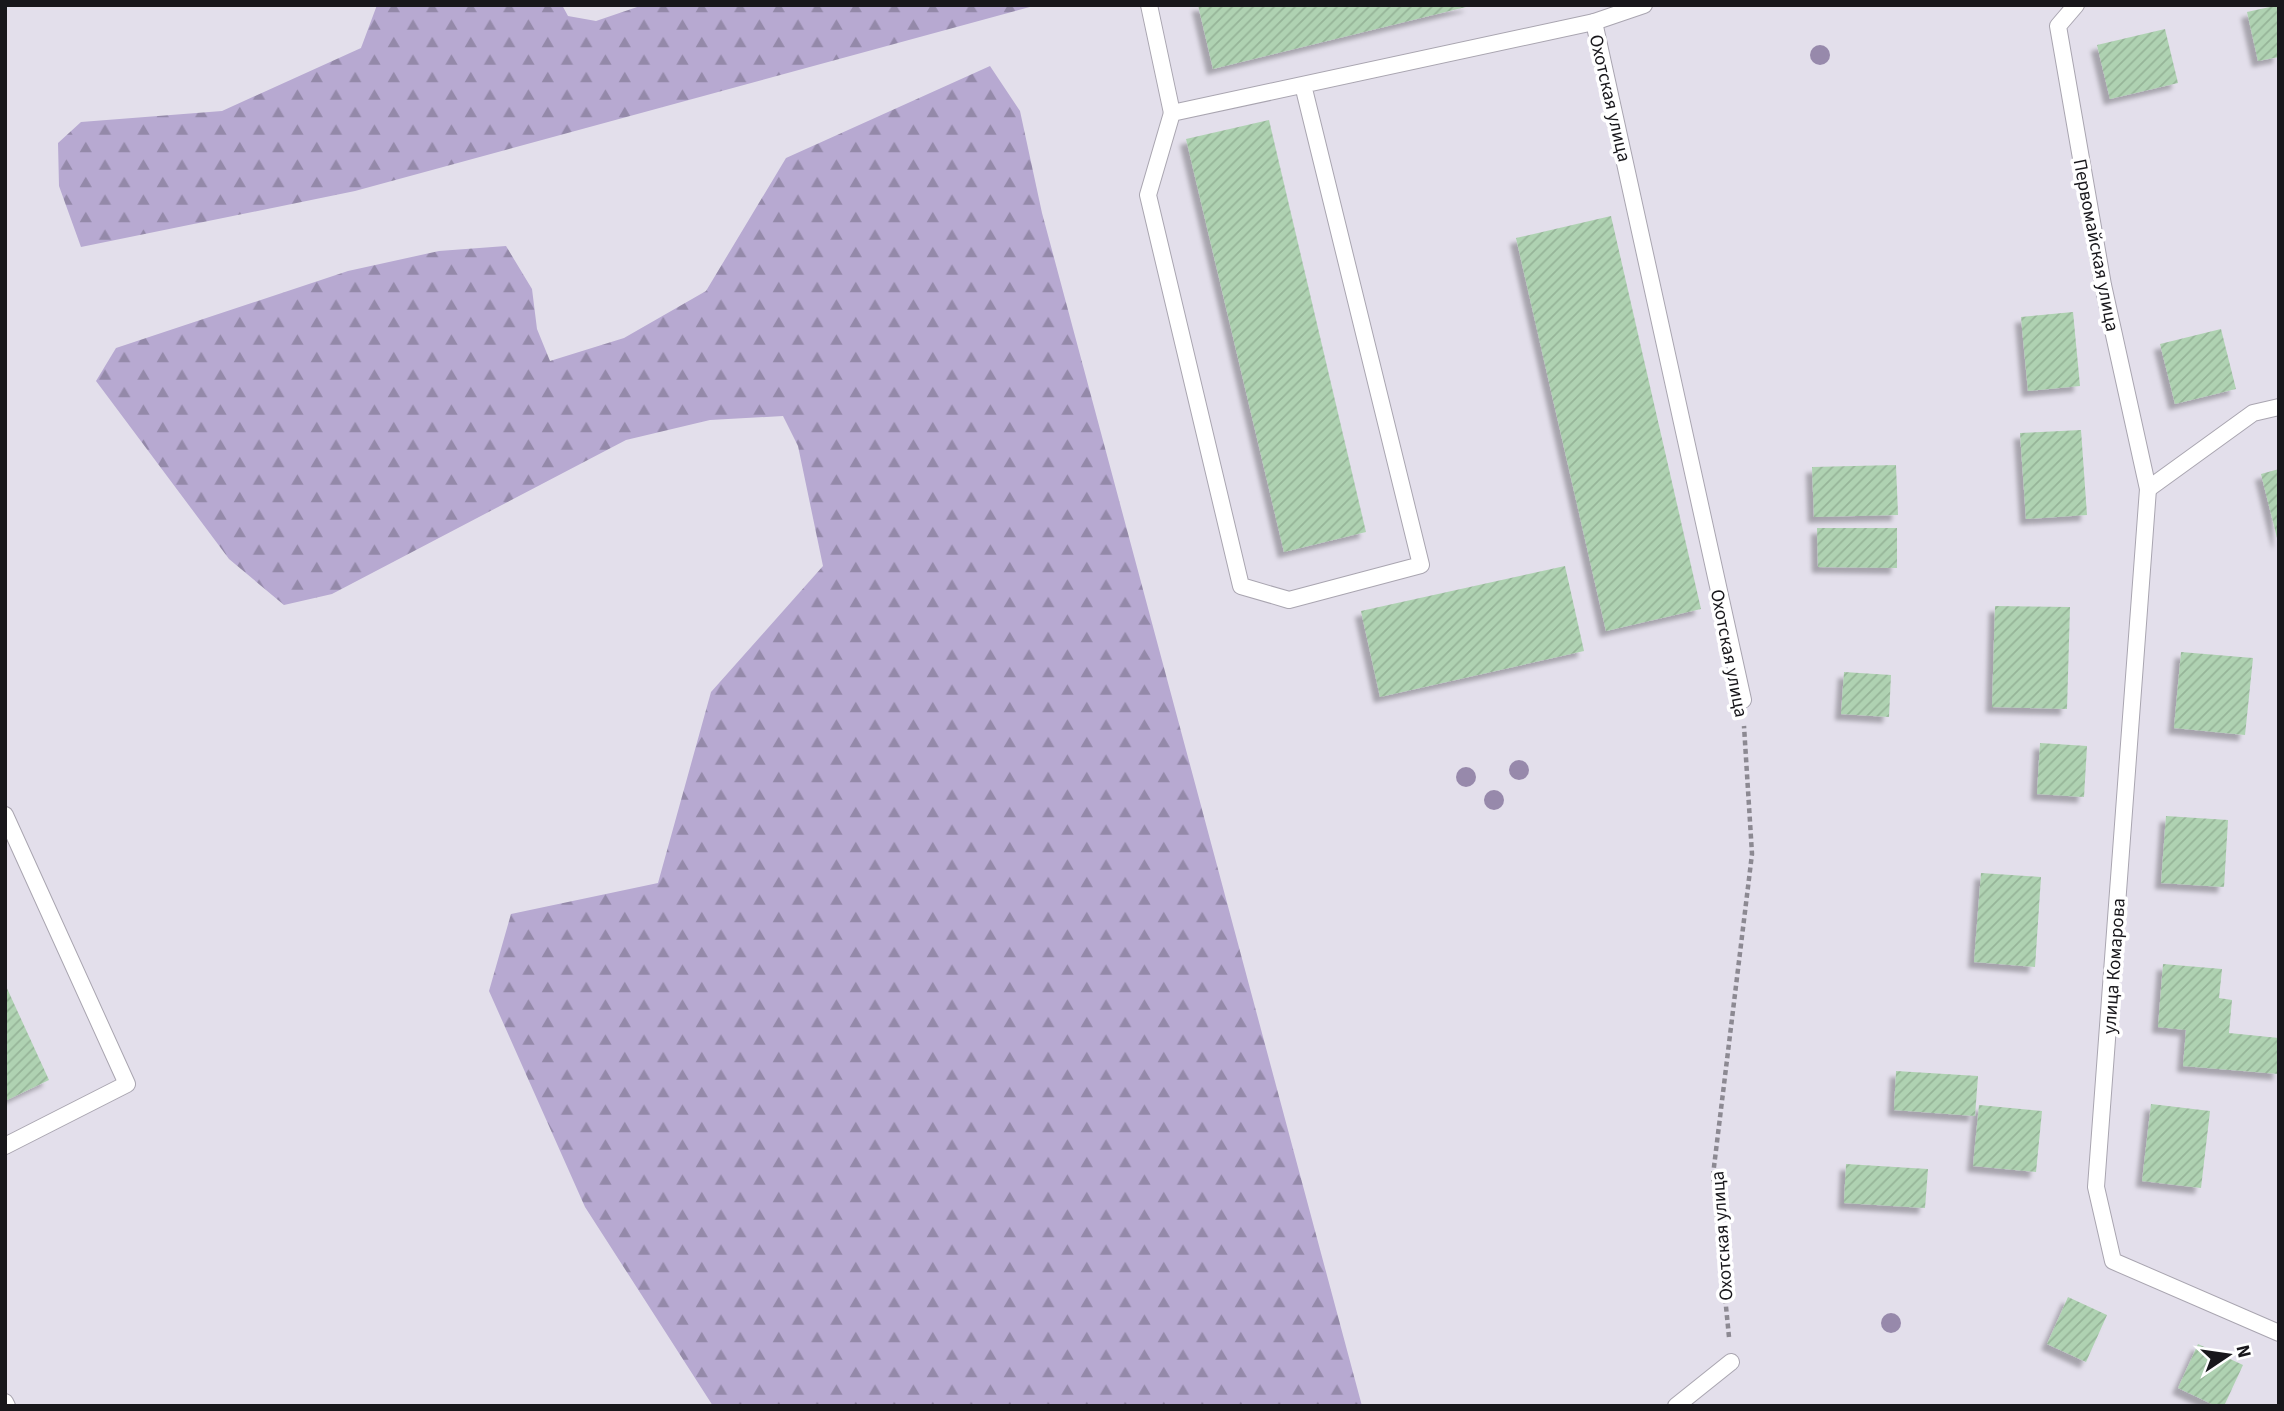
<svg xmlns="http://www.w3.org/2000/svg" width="2284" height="1411" font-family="'Source Sans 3',sans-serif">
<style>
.forest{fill:url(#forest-firs)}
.building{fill:url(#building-hatch);filter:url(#shadow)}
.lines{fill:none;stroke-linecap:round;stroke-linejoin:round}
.service-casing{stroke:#a9a5b0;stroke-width:18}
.path{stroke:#8c8992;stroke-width:4.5;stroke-dasharray:5 3.5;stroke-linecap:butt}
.service{stroke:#fff;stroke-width:16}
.tree{fill:#9789ab}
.labels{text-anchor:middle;stroke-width:7;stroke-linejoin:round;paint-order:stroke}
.street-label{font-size:19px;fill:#18171b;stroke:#fff}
</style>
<defs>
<pattern id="forest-firs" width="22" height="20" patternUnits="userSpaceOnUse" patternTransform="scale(1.75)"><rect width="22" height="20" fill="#b7a9d1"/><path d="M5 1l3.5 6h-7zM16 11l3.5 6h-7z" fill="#9489a9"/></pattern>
<pattern id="building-hatch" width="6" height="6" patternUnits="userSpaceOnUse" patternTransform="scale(1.75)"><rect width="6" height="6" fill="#afd2b2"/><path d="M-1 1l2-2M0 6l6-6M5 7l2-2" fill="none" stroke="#96b498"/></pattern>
<filter id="shadow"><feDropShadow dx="-6" dy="6" stdDeviation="2" flood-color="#0004"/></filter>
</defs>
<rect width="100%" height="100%" fill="#e3dfeb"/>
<g class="forest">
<path d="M 377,5 L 562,5 L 568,16 L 596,21 L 643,5 L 1037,5 L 355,191 L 81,247 L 59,186 L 58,143 L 81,122 L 222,111 L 361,48 Z"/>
<path d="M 990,66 L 1020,111 L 1042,213 L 1362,1406 L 713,1406 L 585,1207 L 489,991 L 511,914 L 658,883 L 711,692 L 823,566 L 798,446 L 783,416 L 710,420 L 626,440 L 332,594 L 284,605 L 229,559 L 96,381 L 116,348 L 348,271 L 439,251 L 506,246 L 532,289 L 537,329 L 550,361 L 624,338 L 706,291 L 786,158 Z"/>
</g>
<g class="building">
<path d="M 1198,5 L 1470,5 L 1470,6 L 1213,69 Z"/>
<path d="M 2279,5 L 2279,57 L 2258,61 L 2247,12 Z"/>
<path d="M 2165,29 L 2178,83 L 2110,99 L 2097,45 Z"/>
<path d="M 1269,120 L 1366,532 L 1284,552 L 1186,139 Z"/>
<path d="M 1611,216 L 1701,609 L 1606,631 L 1516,238 Z"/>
<path d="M 2073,312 L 2080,386 L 2028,391 L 2021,317 Z"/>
<path d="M 2221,329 L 2236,389 L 2175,404 L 2160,344 Z"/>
<path d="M 2081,430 L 2087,515 L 2026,519 L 2020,433 Z"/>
<path d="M 1896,465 L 1898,515 L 1814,517 L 1812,467 Z"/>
<path d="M 2279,469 L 2279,542 L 2278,542 L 2261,474 Z"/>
<path d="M 1817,528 L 1897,528 L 1897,568 L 1818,567 Z"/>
<path d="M 1565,566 L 1584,651 L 1380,697 L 1361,611 Z"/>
<path d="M 1995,606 L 2070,607 L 2067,709 L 1992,707 Z"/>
<path d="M 2181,652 L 2253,658 L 2245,735 L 2174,728 Z"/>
<path d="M 1844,672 L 1891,675 L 1889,717 L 1841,714 Z"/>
<path d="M 2040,743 L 2087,746 L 2084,797 L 2037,794 Z"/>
<path d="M 2166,816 L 2228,820 L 2224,887 L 2161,883 Z"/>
<path d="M 1981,873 L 2041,877 L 2035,967 L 1974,962 Z"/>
<path d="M 2163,964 L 2222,969 L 2219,998 L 2232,1000 L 2229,1033 L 2279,1038 L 2279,1074 L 2183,1066 L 2186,1030 L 2158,1027 Z"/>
<path d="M 5,984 L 49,1080 L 5,1101 Z"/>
<path d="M 1896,1071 L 1978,1076 L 1975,1116 L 1894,1110 Z"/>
<path d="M 2151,1104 L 2210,1111 L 2201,1188 L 2142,1181 Z"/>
<path d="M 1979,1105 L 2042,1111 L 2036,1172 L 1973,1166 Z"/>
<path d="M 1846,1164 L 1928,1169 L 1925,1208 L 1844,1203 Z"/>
<path d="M 2068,1297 L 2107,1315 L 2086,1362 L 2047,1344 Z"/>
<path d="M 2198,1344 L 2243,1365 L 2224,1406 L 2216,1406 L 2178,1388 Z"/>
</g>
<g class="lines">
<g class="service-casing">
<g id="service">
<path d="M 1149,5 L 1172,113"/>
<path d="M 1644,5 L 1594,22 L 1743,700"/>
<path d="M 2076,5 L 2058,26 L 2103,285 L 2148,489 L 2096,1187 L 2113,1261 L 2279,1333"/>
<path d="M 1303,85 L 1421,565 L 1289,600 L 1241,586 L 1148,195 L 1172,113 L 1594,22"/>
<path d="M 2148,489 L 2253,413 L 2279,407"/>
<path d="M 5,815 L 127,1084 L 5,1146"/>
<path d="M 5,1402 L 7,1406"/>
<path d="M 1676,1406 L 1731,1362"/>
</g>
</g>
<path class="path" d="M 1729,1337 L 1713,1175 L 1752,854 L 1744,726"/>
<use href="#service" class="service"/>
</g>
<g class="tree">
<circle cx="1820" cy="55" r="10"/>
<circle cx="1519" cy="770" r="10"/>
<circle cx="1466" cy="777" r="10"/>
<circle cx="1494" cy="800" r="10"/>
<circle cx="1891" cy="1323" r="10"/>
</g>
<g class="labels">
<g class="street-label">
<text transform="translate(1611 98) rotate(77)" y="7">Охотская улица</text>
<text transform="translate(2097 245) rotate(79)" y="7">Первомайская улица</text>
<text transform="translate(1730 653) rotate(79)" y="7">Охотская улица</text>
<text transform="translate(2113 966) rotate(-86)" y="7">улица Комарова</text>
<text transform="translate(1721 1236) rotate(-94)" y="7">Охотская улица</text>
</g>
</g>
<rect width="2284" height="1411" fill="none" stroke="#18171b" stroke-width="14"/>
<g transform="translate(2228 1355) rotate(77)" stroke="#ffffff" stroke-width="5" paint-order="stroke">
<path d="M0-5L12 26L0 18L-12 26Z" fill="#18171b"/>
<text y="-10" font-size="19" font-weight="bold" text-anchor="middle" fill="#18171b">N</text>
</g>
</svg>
